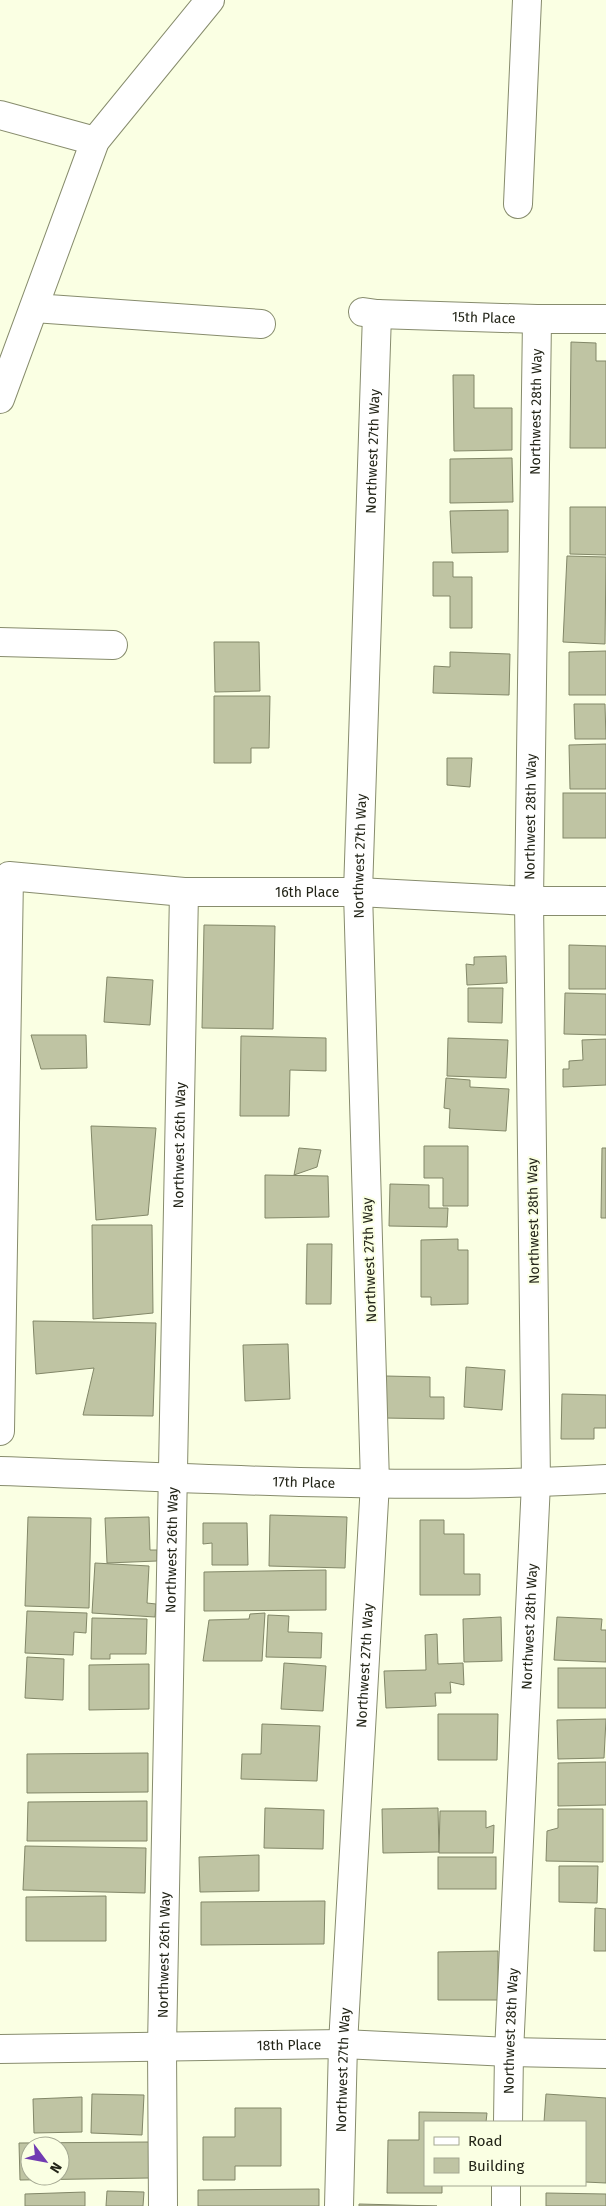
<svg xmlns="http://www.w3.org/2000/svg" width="606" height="2206" font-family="'Fira Sans',sans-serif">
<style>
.building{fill:#bfc4a3;stroke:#828768;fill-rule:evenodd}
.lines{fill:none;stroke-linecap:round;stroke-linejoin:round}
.minor-casing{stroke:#878c6d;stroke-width:30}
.minor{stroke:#fff;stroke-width:28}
.labels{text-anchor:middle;stroke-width:4;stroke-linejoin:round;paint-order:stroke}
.street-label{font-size:14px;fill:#232518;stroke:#faffe3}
</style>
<rect width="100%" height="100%" fill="#faffe3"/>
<g class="building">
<path d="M 571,342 L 596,343 L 596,361 L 606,361 L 606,448 L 570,448 Z"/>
<path d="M 453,375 L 474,375 L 474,408 L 512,408 L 512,450 L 454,451 Z"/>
<path d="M 512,458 L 513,502 L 450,503 L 450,459 Z"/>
<path d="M 570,507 L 606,507 L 606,555 L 570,554 Z"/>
<path d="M 508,510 L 508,552 L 452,553 L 450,511 Z"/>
<path d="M 567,556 L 606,557 L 605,644 L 563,642 Z"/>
<path d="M 433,562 L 453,562 L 453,577 L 472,577 L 472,628 L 450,628 L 450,596 L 433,596 Z"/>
<path d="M 214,642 L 259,642 L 260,691 L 215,692 Z"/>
<path d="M 606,651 L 606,695 L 569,695 L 569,652 Z"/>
<path d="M 450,652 L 510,654 L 509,695 L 433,693 L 434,666 L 450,667 Z"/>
<path d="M 214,696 L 270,696 L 269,748 L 251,748 L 251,763 L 214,763 Z"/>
<path d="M 574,704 L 605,704 L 606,739 L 575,739 Z"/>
<path d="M 606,744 L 606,789 L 570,789 L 569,745 Z"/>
<path d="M 447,758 L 472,758 L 470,787 L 447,785 Z"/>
<rect x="563" y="793" width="43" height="45"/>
<path d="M 204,925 L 275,926 L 273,1029 L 202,1028 Z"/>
<path d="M 569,945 L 606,946 L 606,989 L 569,989 Z"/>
<path d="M 506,956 L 507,983 L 467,985 L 466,964 L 474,965 L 474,957 Z"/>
<path d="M 107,977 L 153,980 L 150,1025 L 104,1022 Z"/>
<path d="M 468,988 L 503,988 L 502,1023 L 468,1022 Z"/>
<path d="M 565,993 L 606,994 L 606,1035 L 564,1034 Z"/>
<path d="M 31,1035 L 86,1035 L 87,1068 L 41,1069 Z"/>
<path d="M 241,1036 L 326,1038 L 326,1071 L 290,1070 L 289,1116 L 240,1116 Z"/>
<path d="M 448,1038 L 508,1040 L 506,1078 L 447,1076 Z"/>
<path d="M 606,1039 L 606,1085 L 563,1087 L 563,1069 L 569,1069 L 569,1061 L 583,1060 L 582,1040 Z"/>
<path d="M 446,1078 L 470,1080 L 470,1087 L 509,1089 L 506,1131 L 449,1128 L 450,1109 L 444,1108 Z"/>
<path d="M 91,1126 L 156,1128 L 148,1215 L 96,1220 Z"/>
<path d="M 424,1146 L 468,1146 L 468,1206 L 443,1206 L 443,1178 L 424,1178 Z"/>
<path d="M 299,1148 L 321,1150 L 317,1167 L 294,1175 Z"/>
<path d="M 602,1148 L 606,1148 L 606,1218 L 601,1218 Z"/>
<path d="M 265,1175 L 328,1176 L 329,1217 L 265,1218 Z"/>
<path d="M 390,1184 L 429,1185 L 429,1208 L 448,1208 L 447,1227 L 389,1226 Z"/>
<path d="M 92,1225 L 152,1225 L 153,1313 L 93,1319 Z"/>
<path d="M 458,1239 L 458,1250 L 468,1250 L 468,1304 L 431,1305 L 431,1297 L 421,1297 L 421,1240 Z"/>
<path d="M 307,1244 L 332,1244 L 331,1304 L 306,1304 Z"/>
<path d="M 33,1321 L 156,1323 L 153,1416 L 83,1415 L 94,1368 L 36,1374 Z"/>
<path d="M 288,1344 L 290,1399 L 245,1401 L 243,1345 Z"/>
<path d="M 466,1367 L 505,1370 L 502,1410 L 464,1407 Z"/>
<path d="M 386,1376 L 430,1377 L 430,1397 L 444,1397 L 444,1419 L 384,1418 Z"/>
<path d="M 562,1394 L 606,1395 L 606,1428 L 594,1428 L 594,1439 L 561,1439 Z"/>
<path d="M 270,1515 L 347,1517 L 345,1568 L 269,1566 Z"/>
<path d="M 28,1517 L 91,1518 L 89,1608 L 25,1606 Z"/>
<path d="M 149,1517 L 150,1550 L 157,1550 L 157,1561 L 107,1563 L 105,1518 Z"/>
<path d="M 420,1520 L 444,1520 L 444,1534 L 464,1534 L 464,1574 L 480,1574 L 480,1595 L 420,1595 Z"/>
<path d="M 203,1523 L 247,1523 L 248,1565 L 212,1565 L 212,1543 L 203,1544 Z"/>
<path d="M 95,1563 L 149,1566 L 147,1603 L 156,1604 L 155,1617 L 92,1613 Z"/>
<path d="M 326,1570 L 326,1610 L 204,1611 L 204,1572 Z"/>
<path d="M 27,1611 L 87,1613 L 86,1633 L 74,1632 L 73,1655 L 25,1653 Z"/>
<path d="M 265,1613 L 262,1661 L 203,1661 L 209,1620 L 249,1619 L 250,1614 Z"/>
<path d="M 268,1615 L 289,1616 L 288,1632 L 322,1633 L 321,1658 L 266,1657 Z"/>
<path d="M 501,1617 L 502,1661 L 464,1662 L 463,1619 Z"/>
<path d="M 557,1617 L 602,1619 L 601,1630 L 606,1630 L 606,1662 L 554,1660 Z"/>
<path d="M 92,1618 L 147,1619 L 146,1654 L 110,1654 L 110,1659 L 91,1659 Z"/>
<path d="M 437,1634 L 438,1664 L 463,1663 L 464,1685 L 450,1682 L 451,1693 L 435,1693 L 436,1706 L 386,1708 L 384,1671 L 426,1670 L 425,1635 Z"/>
<path d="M 27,1657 L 64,1659 L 63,1700 L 25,1698 Z"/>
<path d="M 284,1663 L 326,1666 L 323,1711 L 281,1709 Z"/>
<path d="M 149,1664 L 149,1709 L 89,1710 L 89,1665 Z"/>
<rect x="558" y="1668" width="48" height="40"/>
<path d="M 438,1714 L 498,1714 L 497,1760 L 438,1760 Z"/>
<path d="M 606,1719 L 604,1758 L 558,1759 L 557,1720 Z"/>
<path d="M 262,1724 L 320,1726 L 317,1781 L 241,1779 L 242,1754 L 261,1754 Z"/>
<path d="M 148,1753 L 148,1792 L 27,1793 L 27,1754 Z"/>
<path d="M 606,1762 L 606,1805 L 558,1806 L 558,1763 Z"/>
<path d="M 147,1801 L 147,1841 L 27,1841 L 28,1802 Z"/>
<path d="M 265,1808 L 324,1810 L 323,1849 L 264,1848 Z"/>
<path d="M 438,1808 L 439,1852 L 383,1853 L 382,1809 Z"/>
<path d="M 558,1809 L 603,1809 L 603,1862 L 546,1861 L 547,1831 L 558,1828 Z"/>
<path d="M 440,1811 L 486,1811 L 486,1828 L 494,1825 L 493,1853 L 439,1853 Z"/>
<path d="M 25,1846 L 146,1848 L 145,1893 L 23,1890 Z"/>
<path d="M 259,1855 L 259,1891 L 200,1892 L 199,1857 Z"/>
<rect x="438" y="1857" width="58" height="32"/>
<path d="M 559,1866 L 598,1866 L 597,1903 L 559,1902 Z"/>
<path d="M 106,1896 L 106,1941 L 26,1941 L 26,1897 Z"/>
<path d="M 325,1901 L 324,1944 L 201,1945 L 201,1902 Z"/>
<path d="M 595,1908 L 606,1909 L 606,1951 L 594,1951 Z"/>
<path d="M 498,1951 L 498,2000 L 438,2000 L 438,1952 Z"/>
<path d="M 92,2094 L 144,2095 L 142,2135 L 91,2133 Z"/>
<path d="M 546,2094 L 606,2098 L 606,2183 L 585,2182 L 585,2122 L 544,2122 Z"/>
<path d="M 82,2097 L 82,2132 L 34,2133 L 33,2099 Z"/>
<path d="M 235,2108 L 281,2108 L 281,2166 L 235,2166 L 235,2180 L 203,2180 L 203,2137 L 235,2137 Z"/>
<path d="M 419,2112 L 487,2113 L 486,2122 L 425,2122 L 425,2185 L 442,2185 L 442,2193 L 387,2193 L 388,2140 L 419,2140 Z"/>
<path d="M 149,2142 L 149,2178 L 20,2180 L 19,2143 ZM 30,2146 L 60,2146 L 60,2176 L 30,2176 Z"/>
<path d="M 319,2189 L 319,2206 L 198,2206 L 198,2190 Z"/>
<path d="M 107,2191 L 144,2192 L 143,2206 L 106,2206 Z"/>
<path d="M 85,2192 L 85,2206 L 25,2206 L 25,2194 Z"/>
<path d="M 546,2193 L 606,2194 L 606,2206 L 546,2206 Z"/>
<path d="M 359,2204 L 437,2206 L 359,2206 Z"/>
</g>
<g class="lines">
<g class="minor-casing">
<g id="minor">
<path d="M 0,115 L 95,141"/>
<path d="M 518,204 L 527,0"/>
<path d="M 34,308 L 261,324"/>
<path id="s1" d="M 363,312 L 377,314 L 537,319 L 606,319"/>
<path d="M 0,399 L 95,141 L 210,0"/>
<path d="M 0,642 L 113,645"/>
<path id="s2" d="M 0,1431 L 9,876 L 184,892 L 358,892 L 529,901 L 606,901"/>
<path id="s3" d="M 0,1471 C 202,1478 404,1491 606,1479"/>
<path id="s4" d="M 0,2049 L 343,2044 L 509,2052 L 606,2054"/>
<path id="s5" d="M 508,2122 L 509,2052 L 536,1483 L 529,901 L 537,319"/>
<path id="s6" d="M 163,2206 L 162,2047 L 184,892"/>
<path id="s7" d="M 339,2206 L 343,2044 L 375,1483 L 358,892 L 377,314"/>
<path d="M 506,2206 L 506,2185"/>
</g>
</g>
<use href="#minor" class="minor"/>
</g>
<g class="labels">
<g class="street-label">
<text dy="5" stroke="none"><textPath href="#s1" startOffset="121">15th Place</textPath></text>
<text dy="5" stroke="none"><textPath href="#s5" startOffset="1711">Northwest 28th Way</textPath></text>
<text dy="5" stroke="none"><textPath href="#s7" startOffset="1756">Northwest 27th Way</textPath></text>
<text dy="5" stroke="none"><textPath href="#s5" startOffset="1306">Northwest 28th Way</textPath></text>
<text dy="5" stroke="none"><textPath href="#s7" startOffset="1351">Northwest 27th Way</textPath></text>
<text dy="5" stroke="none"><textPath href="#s2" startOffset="854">16th Place</textPath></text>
<text dy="5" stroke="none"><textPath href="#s6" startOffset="1061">Northwest 26th Way</textPath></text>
<text transform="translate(533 1221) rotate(-91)" y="5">Northwest 28th Way</text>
<text transform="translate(369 1260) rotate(-92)" y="5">Northwest 27th Way</text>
<text dy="5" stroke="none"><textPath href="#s3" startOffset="304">17th Place</textPath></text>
<text dy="5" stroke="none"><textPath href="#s6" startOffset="656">Northwest 26th Way</textPath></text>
<text dy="5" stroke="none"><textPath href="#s5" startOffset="496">Northwest 28th Way</textPath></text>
<text dy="5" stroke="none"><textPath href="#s7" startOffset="541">Northwest 27th Way</textPath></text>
<text dy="5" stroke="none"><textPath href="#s6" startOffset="251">Northwest 26th Way</textPath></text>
<text dy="5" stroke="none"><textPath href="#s5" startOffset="91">Northwest 28th Way</textPath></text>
<text dy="5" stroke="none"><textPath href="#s4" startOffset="289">18th Place</textPath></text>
<text dy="5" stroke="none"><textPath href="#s7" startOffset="136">Northwest 27th Way</textPath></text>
</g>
</g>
<rect x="424" y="2121" width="162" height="65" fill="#faffe3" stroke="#a4a892"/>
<rect x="434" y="2137" width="25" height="8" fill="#ffffff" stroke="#a4a892"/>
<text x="468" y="2146" font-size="15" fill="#232518">Road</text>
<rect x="434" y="2158" width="25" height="15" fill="#bfc4a3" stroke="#a4a892"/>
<text x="468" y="2171" font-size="15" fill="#232518">Building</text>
<g transform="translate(45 2161) rotate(122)"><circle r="24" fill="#faffe3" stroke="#a4a892"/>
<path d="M0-4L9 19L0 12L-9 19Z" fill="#713bb2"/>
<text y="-8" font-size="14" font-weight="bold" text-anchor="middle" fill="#232518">N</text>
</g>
</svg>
